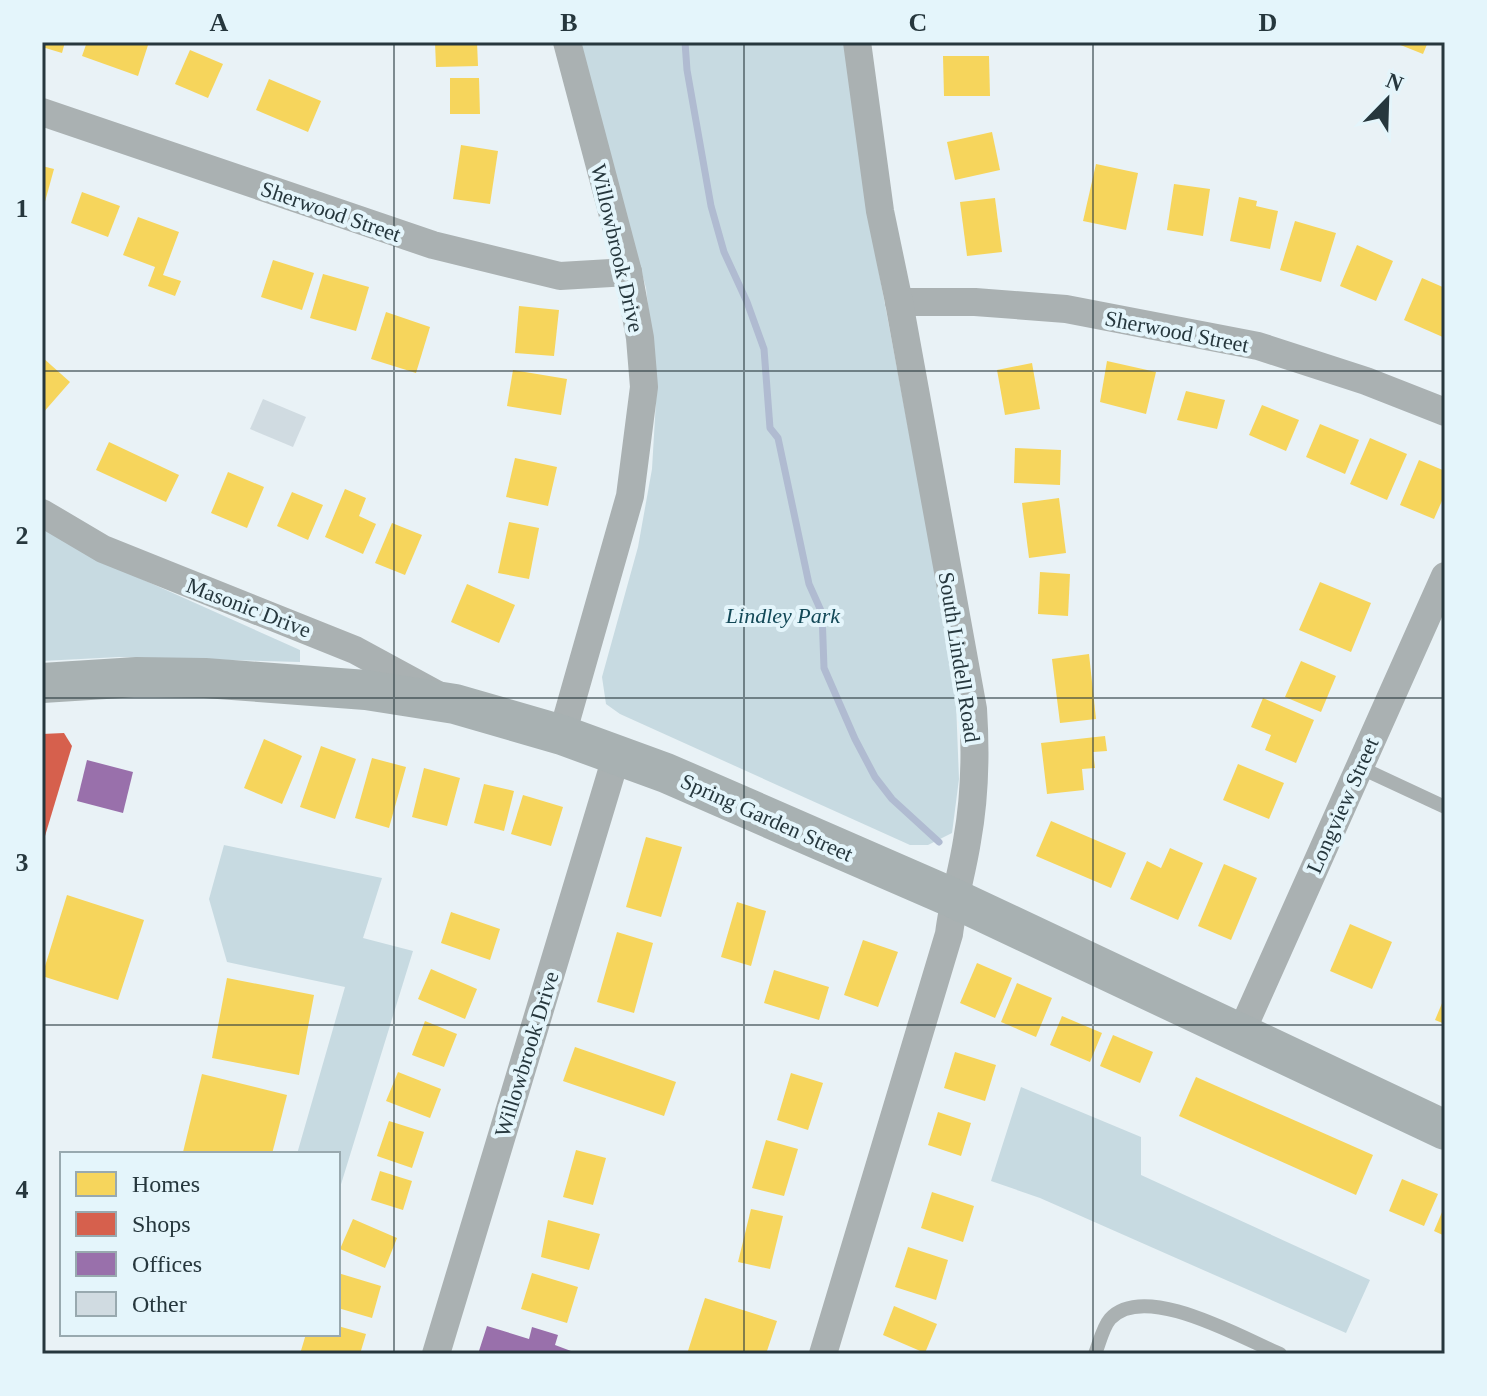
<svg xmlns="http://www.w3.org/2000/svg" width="1487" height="1396" font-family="'Times New Roman',serif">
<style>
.green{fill:#c7dae1}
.homes{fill:#f6d55c}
.shops{fill:#d6604d}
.offices{fill:#9970ab}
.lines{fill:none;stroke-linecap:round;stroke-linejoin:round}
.stream{stroke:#b0bbd1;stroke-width:7}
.building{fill:#d0dbe1}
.lane{stroke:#aab1b2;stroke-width:14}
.street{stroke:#aab1b2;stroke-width:28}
.secondary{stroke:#a8b1b2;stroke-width:40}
.grid{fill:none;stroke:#26373d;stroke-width:2;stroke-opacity:0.55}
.labels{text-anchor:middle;stroke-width:8;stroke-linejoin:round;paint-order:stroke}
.street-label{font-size:22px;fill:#26373d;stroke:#e4f5fb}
.park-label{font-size:22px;font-style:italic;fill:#124857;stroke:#e4f5fb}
.neatline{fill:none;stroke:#26373d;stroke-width:3}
.grid-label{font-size:26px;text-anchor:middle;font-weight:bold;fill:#26373d}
</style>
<rect width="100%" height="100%" fill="#e9f2f6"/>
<g class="green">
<path d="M 579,42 L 848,42 L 874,246 L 955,677 L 959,779 L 952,833 L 928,845 L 910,845 L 620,714 L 606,704 L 602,677 L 638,547 L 652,469 L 657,384 L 646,288 Z"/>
<path d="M 42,527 L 99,560 L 300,650 L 300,662 L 119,657 L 42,661 Z"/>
<path d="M 224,845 L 382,878 L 363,938 L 413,951 L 338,1194 L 338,1154 L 297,1154 L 345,987 L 227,962 L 209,899 Z"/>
<path d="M 1021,1087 L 1141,1137 L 1141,1175 L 1370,1280 L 1346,1333 L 1040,1198 L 991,1181 Z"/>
</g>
<g class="homes">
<path d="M 42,42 L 65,42 L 62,53 L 42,47 Z"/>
<path d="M 87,42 L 149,42 L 138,76 L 82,56 Z"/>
<path d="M 435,42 L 477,42 L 478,66 L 436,67 Z"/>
<path d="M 1393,42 L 1428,42 L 1423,54 Z"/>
<path d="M 190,50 L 223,64 L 208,98 L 175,84 Z"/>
<path d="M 943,56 L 989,56 L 990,96 L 944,96 Z"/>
<path d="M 450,78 L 479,78 L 480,114 L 450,114 Z"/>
<path d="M 269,79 L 321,101 L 308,132 L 256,110 Z"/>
<path d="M 992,132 L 1000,170 L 955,180 L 947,142 Z"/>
<path d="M 461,145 L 498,151 L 490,204 L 453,199 Z"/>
<path d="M 1096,164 L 1138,173 L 1126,230 L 1083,221 Z"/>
<path d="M 42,166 L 54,169 L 43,209 L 42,209 Z"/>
<path d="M 1174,184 L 1210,189 L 1203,236 L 1167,230 Z"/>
<path d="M 82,192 L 120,206 L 108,237 L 71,223 Z"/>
<path d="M 1239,197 L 1257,201 L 1256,206 L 1278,211 L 1270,249 L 1230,241 Z"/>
<path d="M 995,198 L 1002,252 L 967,256 L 960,202 Z"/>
<path d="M 138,217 L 179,232 L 163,275 L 181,281 L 175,296 L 148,286 L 155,267 L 123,255 Z"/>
<path d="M 1295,221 L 1336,233 L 1321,282 L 1280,270 Z"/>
<path d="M 1357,245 L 1393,261 L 1376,301 L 1340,286 Z"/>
<path d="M 273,260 L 314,273 L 302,310 L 261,297 Z"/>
<path d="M 323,274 L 369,287 L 356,331 L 310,318 Z"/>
<path d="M 1422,278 L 1445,288 L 1445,338 L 1404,320 Z"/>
<path d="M 519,306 L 559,310 L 554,356 L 515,353 Z"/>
<path d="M 386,312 L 430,327 L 416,373 L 371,359 Z"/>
<path d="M 42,357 L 70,382 L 42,414 Z"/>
<path d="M 1107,361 L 1156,372 L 1146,414 L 1100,402 Z"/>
<path d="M 1032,363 L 1040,409 L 1005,415 L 997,370 Z"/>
<path d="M 513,370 L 567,379 L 561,415 L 507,406 Z"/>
<path d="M 1186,391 L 1225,400 L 1217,429 L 1177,420 Z"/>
<path d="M 1262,405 L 1299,420 L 1286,451 L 1249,435 Z"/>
<path d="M 1320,424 L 1359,440 L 1345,474 L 1306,457 Z"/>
<path d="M 1370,438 L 1407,454 L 1387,500 L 1350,484 Z"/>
<path d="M 109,442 L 179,475 L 166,502 L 96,470 Z"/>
<path d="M 1015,448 L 1061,450 L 1060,485 L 1014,483 Z"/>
<path d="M 515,458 L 557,467 L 548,506 L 506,497 Z"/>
<path d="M 1419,460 L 1445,471 L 1445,494 L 1434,519 L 1400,505 Z"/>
<path d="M 228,472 L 264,487 L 247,528 L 211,513 Z"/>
<path d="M 345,489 L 366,498 L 359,516 L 376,524 L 363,554 L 325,537 Z"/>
<path d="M 292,492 L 323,505 L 308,540 L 277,526 Z"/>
<path d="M 1059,498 L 1066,553 L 1029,558 L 1022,503 Z"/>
<path d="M 509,522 L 539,528 L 529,579 L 498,573 Z"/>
<path d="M 392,523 L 422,535 L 405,575 L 375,563 Z"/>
<path d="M 1040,572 L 1070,574 L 1068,616 L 1038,614 Z"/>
<path d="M 1320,582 L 1371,603 L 1351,652 L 1299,630 Z"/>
<path d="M 467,584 L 515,605 L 499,643 L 451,622 Z"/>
<path d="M 1089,654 L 1096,719 L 1060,723 L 1052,659 Z"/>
<path d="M 1301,661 L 1336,676 L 1321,712 L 1285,697 Z"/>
<path d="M 1263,698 L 1314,720 L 1296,763 L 1265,750 L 1271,735 L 1251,727 Z"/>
<path d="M 1105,736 L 1107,751 L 1093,752 L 1095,768 L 1082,769 L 1084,790 L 1047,794 L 1041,743 Z"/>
<path d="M 264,739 L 302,756 L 282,804 L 244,788 Z"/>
<path d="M 321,746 L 356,759 L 335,819 L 300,807 Z"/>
<path d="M 372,758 L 406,767 L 389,828 L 355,818 Z"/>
<path d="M 1238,764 L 1284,783 L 1269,819 L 1223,800 Z"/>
<path d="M 424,768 L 460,778 L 447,826 L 412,817 Z"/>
<path d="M 484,784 L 514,791 L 504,831 L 474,823 Z"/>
<path d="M 523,795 L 563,807 L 551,846 L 511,834 Z"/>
<path d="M 1051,821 L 1126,853 L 1111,888 L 1036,856 Z"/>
<path d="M 646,837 L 682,847 L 661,917 L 626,907 Z"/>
<path d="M 1170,848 L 1203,863 L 1178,920 L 1130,899 L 1147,861 L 1161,868 Z"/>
<path d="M 1224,864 L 1257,878 L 1231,940 L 1198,926 Z"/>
<path d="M 67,895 L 144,920 L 118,1000 L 42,976 Z"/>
<path d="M 737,902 L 766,911 L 751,966 L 721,957 Z"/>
<path d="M 451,912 L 500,929 L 490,960 L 441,943 Z"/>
<path d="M 1350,924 L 1392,942 L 1372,989 L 1330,971 Z"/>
<path d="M 617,932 L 653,943 L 634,1013 L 597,1002 Z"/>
<path d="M 863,940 L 898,952 L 878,1007 L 844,995 Z"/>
<path d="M 977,963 L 1012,978 L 995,1018 L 960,1003 Z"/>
<path d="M 431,969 L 477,989 L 465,1019 L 418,999 Z"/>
<path d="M 774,970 L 829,987 L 819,1020 L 764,1003 Z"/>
<path d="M 227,978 L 314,995 L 299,1075 L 212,1058 Z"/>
<path d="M 1017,983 L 1052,998 L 1036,1037 L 1001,1022 Z"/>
<path d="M 1445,996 L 1445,1024 L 1435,1020 Z"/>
<path d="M 1062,1016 L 1102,1033 L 1090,1062 L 1050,1045 Z"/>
<path d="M 425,1021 L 457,1034 L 444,1067 L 412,1055 Z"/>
<path d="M 1113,1035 L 1153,1052 L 1140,1083 L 1100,1066 Z"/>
<path d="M 575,1047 L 676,1082 L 664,1116 L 563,1081 Z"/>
<path d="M 955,1052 L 996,1065 L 985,1101 L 944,1088 Z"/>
<path d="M 398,1072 L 441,1089 L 430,1118 L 386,1101 Z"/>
<path d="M 791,1073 L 823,1083 L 808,1130 L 777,1120 Z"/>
<path d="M 202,1074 L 287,1095 L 272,1154 L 183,1152 Z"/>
<path d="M 1196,1077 L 1373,1155 L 1356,1195 L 1179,1116 Z"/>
<path d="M 938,1112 L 971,1123 L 961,1156 L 928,1145 Z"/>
<path d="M 389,1121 L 424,1132 L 412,1168 L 377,1156 Z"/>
<path d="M 766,1140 L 798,1149 L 784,1196 L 752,1188 Z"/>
<path d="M 576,1150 L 606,1158 L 593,1205 L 563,1197 Z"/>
<path d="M 380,1171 L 412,1181 L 403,1210 L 371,1200 Z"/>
<path d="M 1402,1179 L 1438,1194 L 1424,1226 L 1389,1211 Z"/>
<path d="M 932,1192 L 974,1206 L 963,1242 L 921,1228 Z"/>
<path d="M 1445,1205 L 1445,1236 L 1434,1231 Z"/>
<path d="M 751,1209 L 783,1216 L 770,1269 L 738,1262 Z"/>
<path d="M 353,1219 L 397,1238 L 385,1268 L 340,1249 Z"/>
<path d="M 548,1220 L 600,1234 L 589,1270 L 541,1257 Z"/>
<path d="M 908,1247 L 948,1260 L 936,1300 L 895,1287 Z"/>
<path d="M 338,1273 L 381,1286 L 372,1318 L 338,1308 Z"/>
<path d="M 532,1273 L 578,1287 L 567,1323 L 521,1309 Z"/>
<path d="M 705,1298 L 777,1321 L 766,1354 L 687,1354 Z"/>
<path d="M 894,1306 L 937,1324 L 925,1353 L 883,1335 Z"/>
<path d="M 338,1326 L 366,1334 L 360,1354 L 300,1354 L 306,1334 L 338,1334 Z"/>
</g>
<path class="shops" d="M 64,733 L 72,746 L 42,846 L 42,734 Z"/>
<g class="offices">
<path d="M 87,760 L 133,772 L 123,813 L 77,801 Z"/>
<path d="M 487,1326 L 529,1339 L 532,1327 L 558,1335 L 555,1345 L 579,1354 L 478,1354 Z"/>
</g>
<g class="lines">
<path class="stream" d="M 685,42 L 687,70 L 711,206 L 724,252 L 747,302 L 764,349 L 770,428 L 778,438 L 809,584 L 822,613 L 824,668 L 855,739 L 875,777 L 892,799 L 939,842"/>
</g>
<path class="building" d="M 263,399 L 306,417 L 293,447 L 250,429 Z"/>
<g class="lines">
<g class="lane">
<path d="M 1359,767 L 1445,807"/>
<path d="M 1095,1354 C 1099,1344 1103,1327 1110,1319 C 1144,1281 1242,1338 1280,1354"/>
</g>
<g class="street">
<path d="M 42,112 L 433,245 L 560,276 L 628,272"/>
<path d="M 899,302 L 975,302 L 1066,309 L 1258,346 L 1366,381 L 1445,412"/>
<path d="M 42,513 L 103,549 L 355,650 L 436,694"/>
<path d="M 562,735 L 630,496 L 644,387 L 640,338 L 628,272 L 567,42"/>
<path d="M 1240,1035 L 1445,576"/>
<path d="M 436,1354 L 617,754"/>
<path d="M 823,1354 L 949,934 C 953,901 962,873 967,841 C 975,797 976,754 973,709 L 899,302 L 880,211 L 857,42"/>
</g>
<path class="secondary" d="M 42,683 L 137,677 L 205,678 L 366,690 L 455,704 L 562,735 L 666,773 L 953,898 L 1445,1130"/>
</g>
<path class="grid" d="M 394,42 L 394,1354M 744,42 L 744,1354M 1093,42 L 1093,1354M 42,371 L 1445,371M 42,698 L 1445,698M 42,1025 L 1445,1025"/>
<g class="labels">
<g class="street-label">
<text transform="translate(331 211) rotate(19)" y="8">Sherwood Street</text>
<text transform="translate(618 248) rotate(77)" y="8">Willowbrook Drive</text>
<text transform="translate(1177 331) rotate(11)" y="8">Sherwood Street</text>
<text transform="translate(249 607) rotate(21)" y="8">Masonic Drive</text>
<text transform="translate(960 657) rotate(81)" y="8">South Lindell Road</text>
<text transform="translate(1342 805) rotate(-66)" y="8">Longview Street</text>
<text transform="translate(767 817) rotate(24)" y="8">Spring Garden Street</text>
<text transform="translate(526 1054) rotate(-73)" y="8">Willowbrook Drive</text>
</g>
<g class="park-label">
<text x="783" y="623">Lindley Park</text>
</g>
</g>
<rect width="1487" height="1396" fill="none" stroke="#e4f5fb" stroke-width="88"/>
<rect x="60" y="1152" width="280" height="184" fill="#e4f5fb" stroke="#98a9af" stroke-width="2"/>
<rect x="76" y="1172" width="40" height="24" fill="#f6d55c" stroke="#98a9af" stroke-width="2"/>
<text x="132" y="1192" font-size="24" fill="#26373d">Homes</text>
<rect x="76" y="1212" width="40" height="24" fill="#d6604d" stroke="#98a9af" stroke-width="2"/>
<text x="132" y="1232" font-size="24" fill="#26373d">Shops</text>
<rect x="76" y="1252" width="40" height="24" fill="#9970ab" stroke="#98a9af" stroke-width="2"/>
<text x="132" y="1272" font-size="24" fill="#26373d">Offices</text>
<rect x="76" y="1292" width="40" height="24" fill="#d0dbe1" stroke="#98a9af" stroke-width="2"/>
<text x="132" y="1312" font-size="24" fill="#26373d">Other</text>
<g transform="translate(1387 100) rotate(23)" stroke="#e4f5fb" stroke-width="6" paint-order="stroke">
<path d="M0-6L14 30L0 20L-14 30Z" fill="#26373d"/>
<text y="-12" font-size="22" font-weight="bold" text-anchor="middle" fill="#26373d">N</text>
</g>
<rect x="44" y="44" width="1399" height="1308" class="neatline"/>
<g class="grid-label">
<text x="219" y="31">A</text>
<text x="569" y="31">B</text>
<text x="918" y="31">C</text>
<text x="1268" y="31">D</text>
<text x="22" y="217">1</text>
<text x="22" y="544">2</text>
<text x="22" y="871">3</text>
<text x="22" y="1198">4</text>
</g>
</svg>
